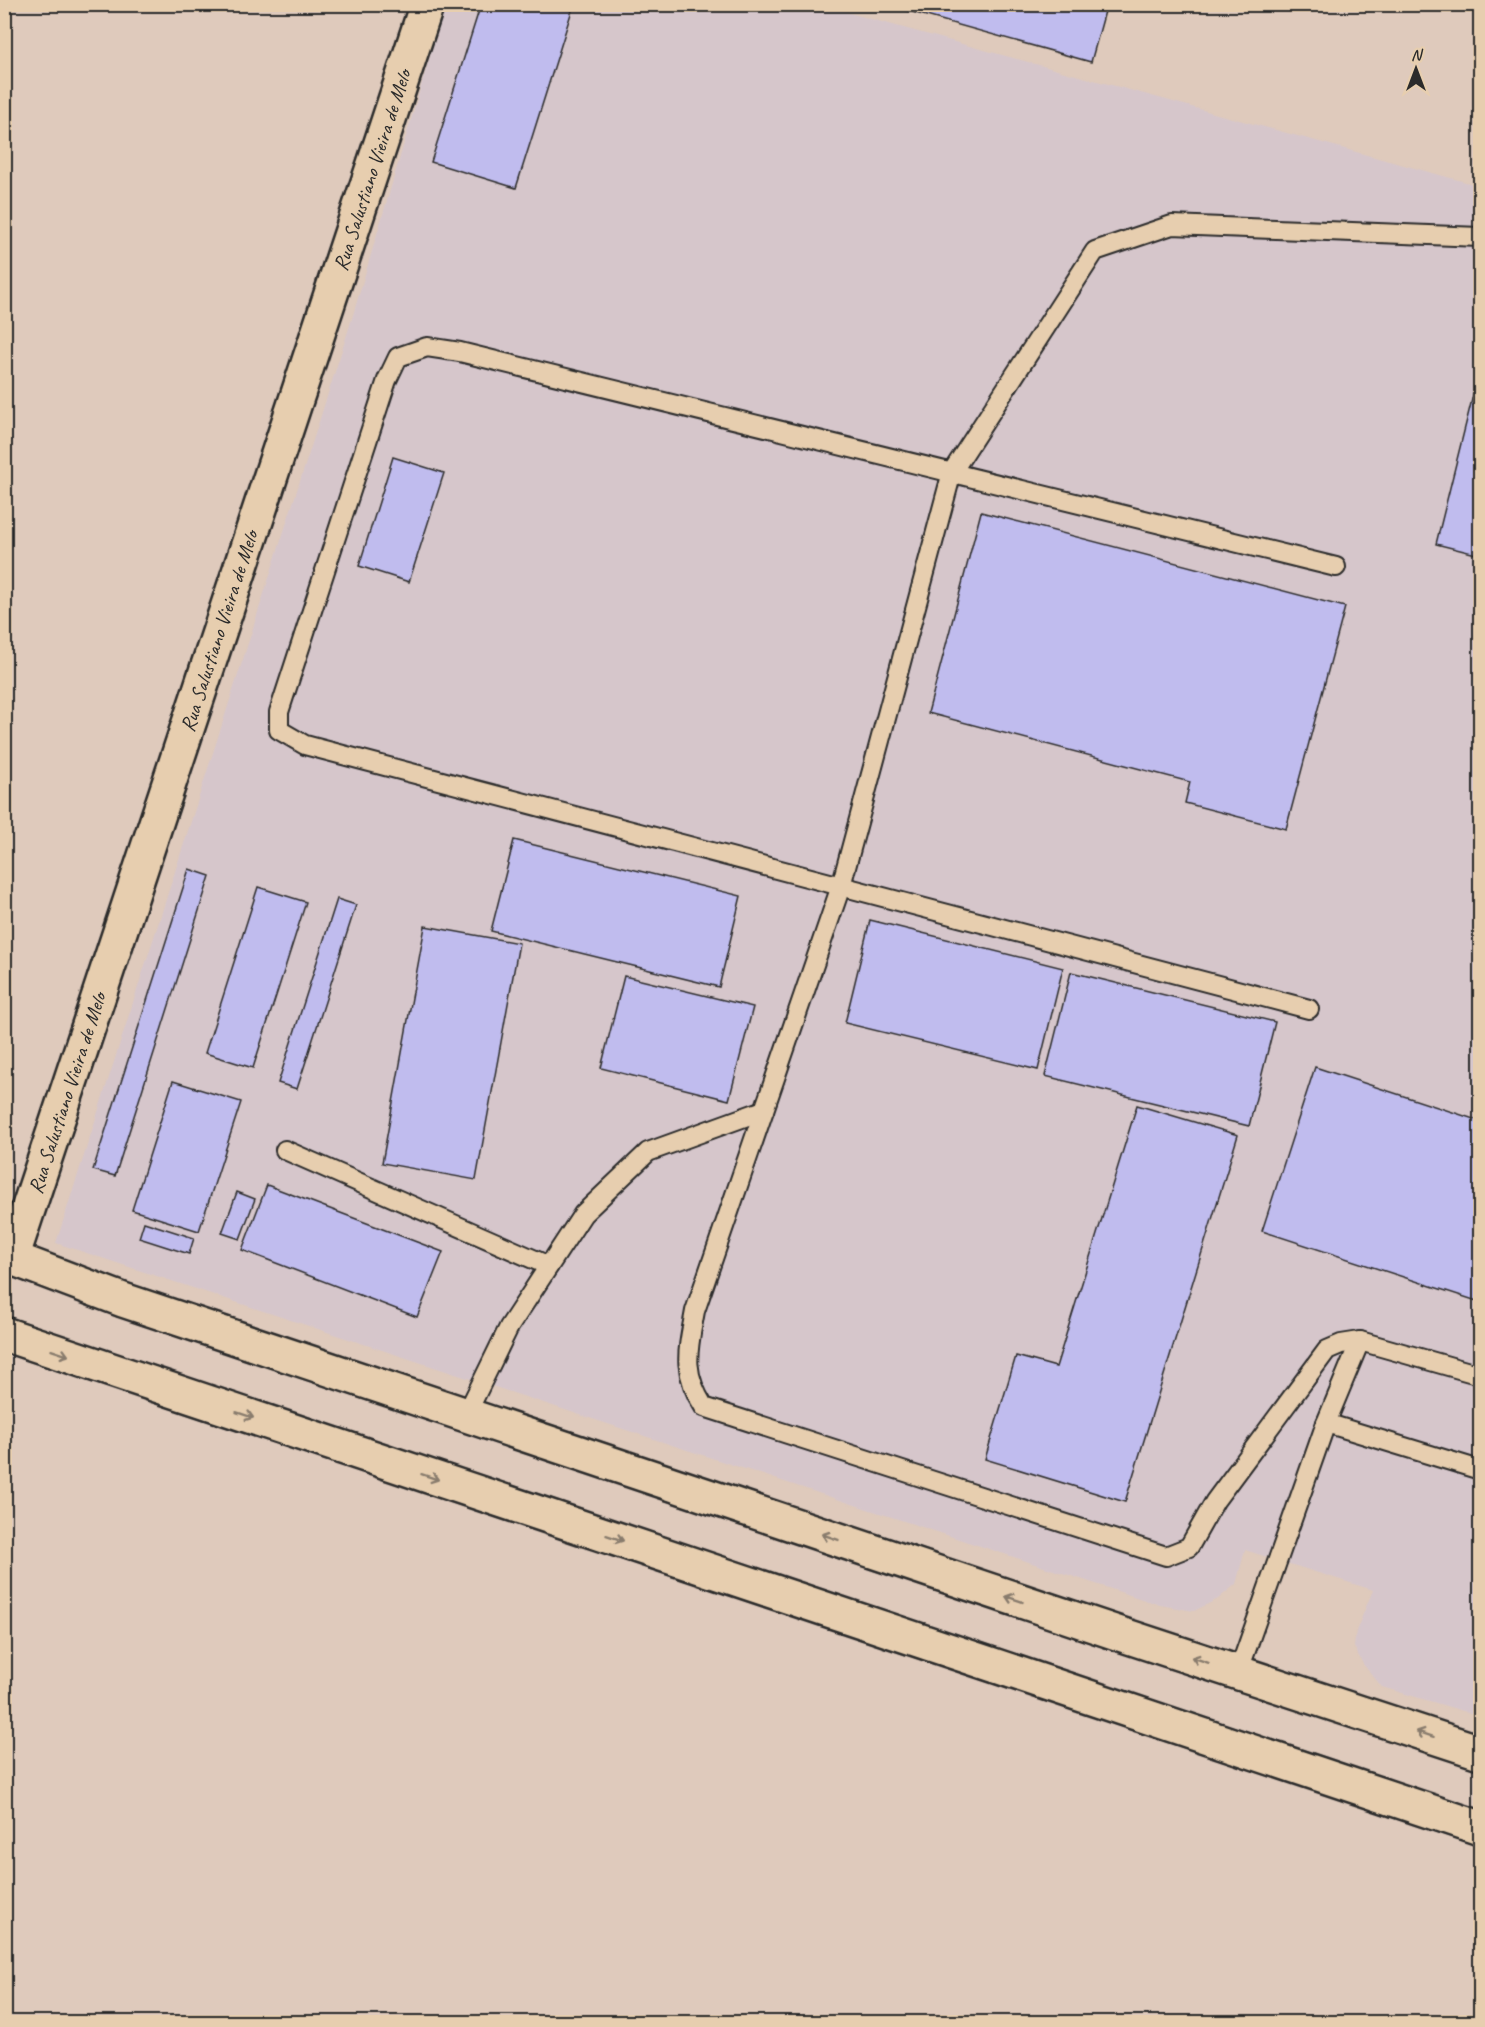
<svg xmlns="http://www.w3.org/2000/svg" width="1485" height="2027" font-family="Caveat,sans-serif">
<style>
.built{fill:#d6c6cb}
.building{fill:#c0bcee;stroke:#2b2b2b;stroke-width:1.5}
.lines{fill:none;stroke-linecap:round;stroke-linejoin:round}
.service-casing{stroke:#2b2b2b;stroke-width:22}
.minor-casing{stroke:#2b2b2b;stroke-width:38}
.trunk-casing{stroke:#2b2b2b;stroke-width:38}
.service{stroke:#e7ceaf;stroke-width:18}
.minor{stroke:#e7ceaf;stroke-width:33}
.trunk{stroke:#e7ceaf;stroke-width:33}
.oneway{stroke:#897c6d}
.labels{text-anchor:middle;stroke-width:4.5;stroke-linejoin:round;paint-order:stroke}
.street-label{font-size:21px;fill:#2b2b2b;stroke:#e7ceaf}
</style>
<rect width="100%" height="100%" fill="#dfcabc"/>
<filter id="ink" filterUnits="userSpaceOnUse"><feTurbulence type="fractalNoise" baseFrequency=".0167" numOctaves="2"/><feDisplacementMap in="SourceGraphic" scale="12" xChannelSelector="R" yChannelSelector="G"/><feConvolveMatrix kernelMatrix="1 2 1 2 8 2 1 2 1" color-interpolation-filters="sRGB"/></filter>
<g filter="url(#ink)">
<path class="built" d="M 445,5 L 820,5 L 1480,186 L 1480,1716 L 1382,1687 L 1363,1664 L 1354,1647 L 1356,1631 L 1373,1590 L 1245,1550 L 1236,1584 L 1218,1599 L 1194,1611 L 1160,1605 L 56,1243 L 350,325 Z"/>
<g class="building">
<path d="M 481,4 L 574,4 L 516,188 L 431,162 Z"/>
<path d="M 895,4 L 1107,4 L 1091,62 L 894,7 Z"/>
<path d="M 1480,367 L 1480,555 L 1436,544 Z"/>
<path d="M 393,457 L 444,473 L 409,582 L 359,566 Z"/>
<path d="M 981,512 L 1345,607 L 1286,829 L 1185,803 L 1190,782 L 928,713 Z"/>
<path d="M 514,840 L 741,896 L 719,987 L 491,931 Z"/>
<path d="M 189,869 L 210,876 L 115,1176 L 93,1170 Z"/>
<path d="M 258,887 L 306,902 L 253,1068 L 205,1053 Z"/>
<path d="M 337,899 L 356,905 L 297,1089 L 278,1083 Z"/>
<path d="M 870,920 L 1063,968 L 1038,1070 L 845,1023 Z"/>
<path d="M 425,926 L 519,943 L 476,1180 L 382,1163 Z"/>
<path d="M 1071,972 L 1275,1022 L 1249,1126 L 1045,1076 Z"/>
<path d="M 624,976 L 753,1007 L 729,1100 L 601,1068 Z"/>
<path d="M 1315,1067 L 1480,1121 L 1480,1302 L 1262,1231 Z"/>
<path d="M 173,1081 L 241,1102 L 199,1231 L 132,1210 Z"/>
<path d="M 1137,1105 L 1238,1135 L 1125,1502 L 985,1459 L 1016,1356 L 1056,1367 Z"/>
<path d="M 267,1185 L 443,1252 L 417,1317 L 242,1250 Z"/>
<path d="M 237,1192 L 255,1199 L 240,1239 L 222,1233 Z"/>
<path d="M 144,1222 L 194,1238 L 189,1254 L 139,1238 Z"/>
</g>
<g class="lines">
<g class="service-casing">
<g id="service">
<path d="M 1480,237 L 1172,225 L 1095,251 L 952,472 L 841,886 L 695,1311 C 688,1350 681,1371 704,1407 L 1166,1556 L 1189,1547 L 1215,1501 L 1327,1350 L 1341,1344 L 1360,1341 L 1480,1375"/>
<path d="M 1309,1009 L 305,745 L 279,730 L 279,712 L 387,380 L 398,357 L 427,347 L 460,352 L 1336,567"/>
<path d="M 285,1150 L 549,1266"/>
<path d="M 466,1415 L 509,1327 L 583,1214 L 648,1152 L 764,1110"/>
<path d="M 1326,1423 L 1480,1470"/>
<path d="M 1238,1673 L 1326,1423 L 1360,1341"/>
</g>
</g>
<g class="minor-casing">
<path id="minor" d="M 12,1258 L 427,4"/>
</g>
<g class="trunk-casing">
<g id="trunk">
<path d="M 4,1255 L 123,1300 L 1120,1634 L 1480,1752"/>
<path d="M 4,1334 L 1480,1828"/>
</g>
</g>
<use href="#service" class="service"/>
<use href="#minor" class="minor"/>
<use href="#trunk" class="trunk"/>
</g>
<defs><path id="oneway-shaft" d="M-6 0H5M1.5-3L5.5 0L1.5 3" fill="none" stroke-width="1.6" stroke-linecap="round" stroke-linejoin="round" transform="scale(1.5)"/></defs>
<g class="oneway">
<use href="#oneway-shaft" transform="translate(60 1353) rotate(18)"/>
<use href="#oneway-shaft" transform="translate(245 1415) rotate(18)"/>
<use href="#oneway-shaft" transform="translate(430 1477) rotate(18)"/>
<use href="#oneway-shaft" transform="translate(830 1537) rotate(-161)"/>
<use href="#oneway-shaft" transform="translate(615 1538) rotate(18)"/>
<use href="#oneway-shaft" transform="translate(1014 1599) rotate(-161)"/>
<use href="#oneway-shaft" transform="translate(1200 1660) rotate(-162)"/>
<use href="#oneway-shaft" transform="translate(1425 1734) rotate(-162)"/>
</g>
</g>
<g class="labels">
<g class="street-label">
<text transform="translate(372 170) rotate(-72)" y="7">Rua Salustiano Vieira de Melo</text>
<text transform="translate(219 631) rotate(-72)" y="7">Rua Salustiano Vieira de Melo</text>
<text transform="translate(67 1093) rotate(-72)" y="7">Rua Salustiano Vieira de Melo</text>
</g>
</g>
<rect width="1485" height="2027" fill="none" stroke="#e7ceaf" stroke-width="24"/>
<rect x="12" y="12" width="1461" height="2003" fill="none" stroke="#2b2b2b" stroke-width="2" filter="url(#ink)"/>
<g transform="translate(1416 69)" stroke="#e7ceaf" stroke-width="4.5" paint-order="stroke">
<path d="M0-4.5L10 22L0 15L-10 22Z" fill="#2b2b2b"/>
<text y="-9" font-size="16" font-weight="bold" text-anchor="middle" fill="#2b2b2b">N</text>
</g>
</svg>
